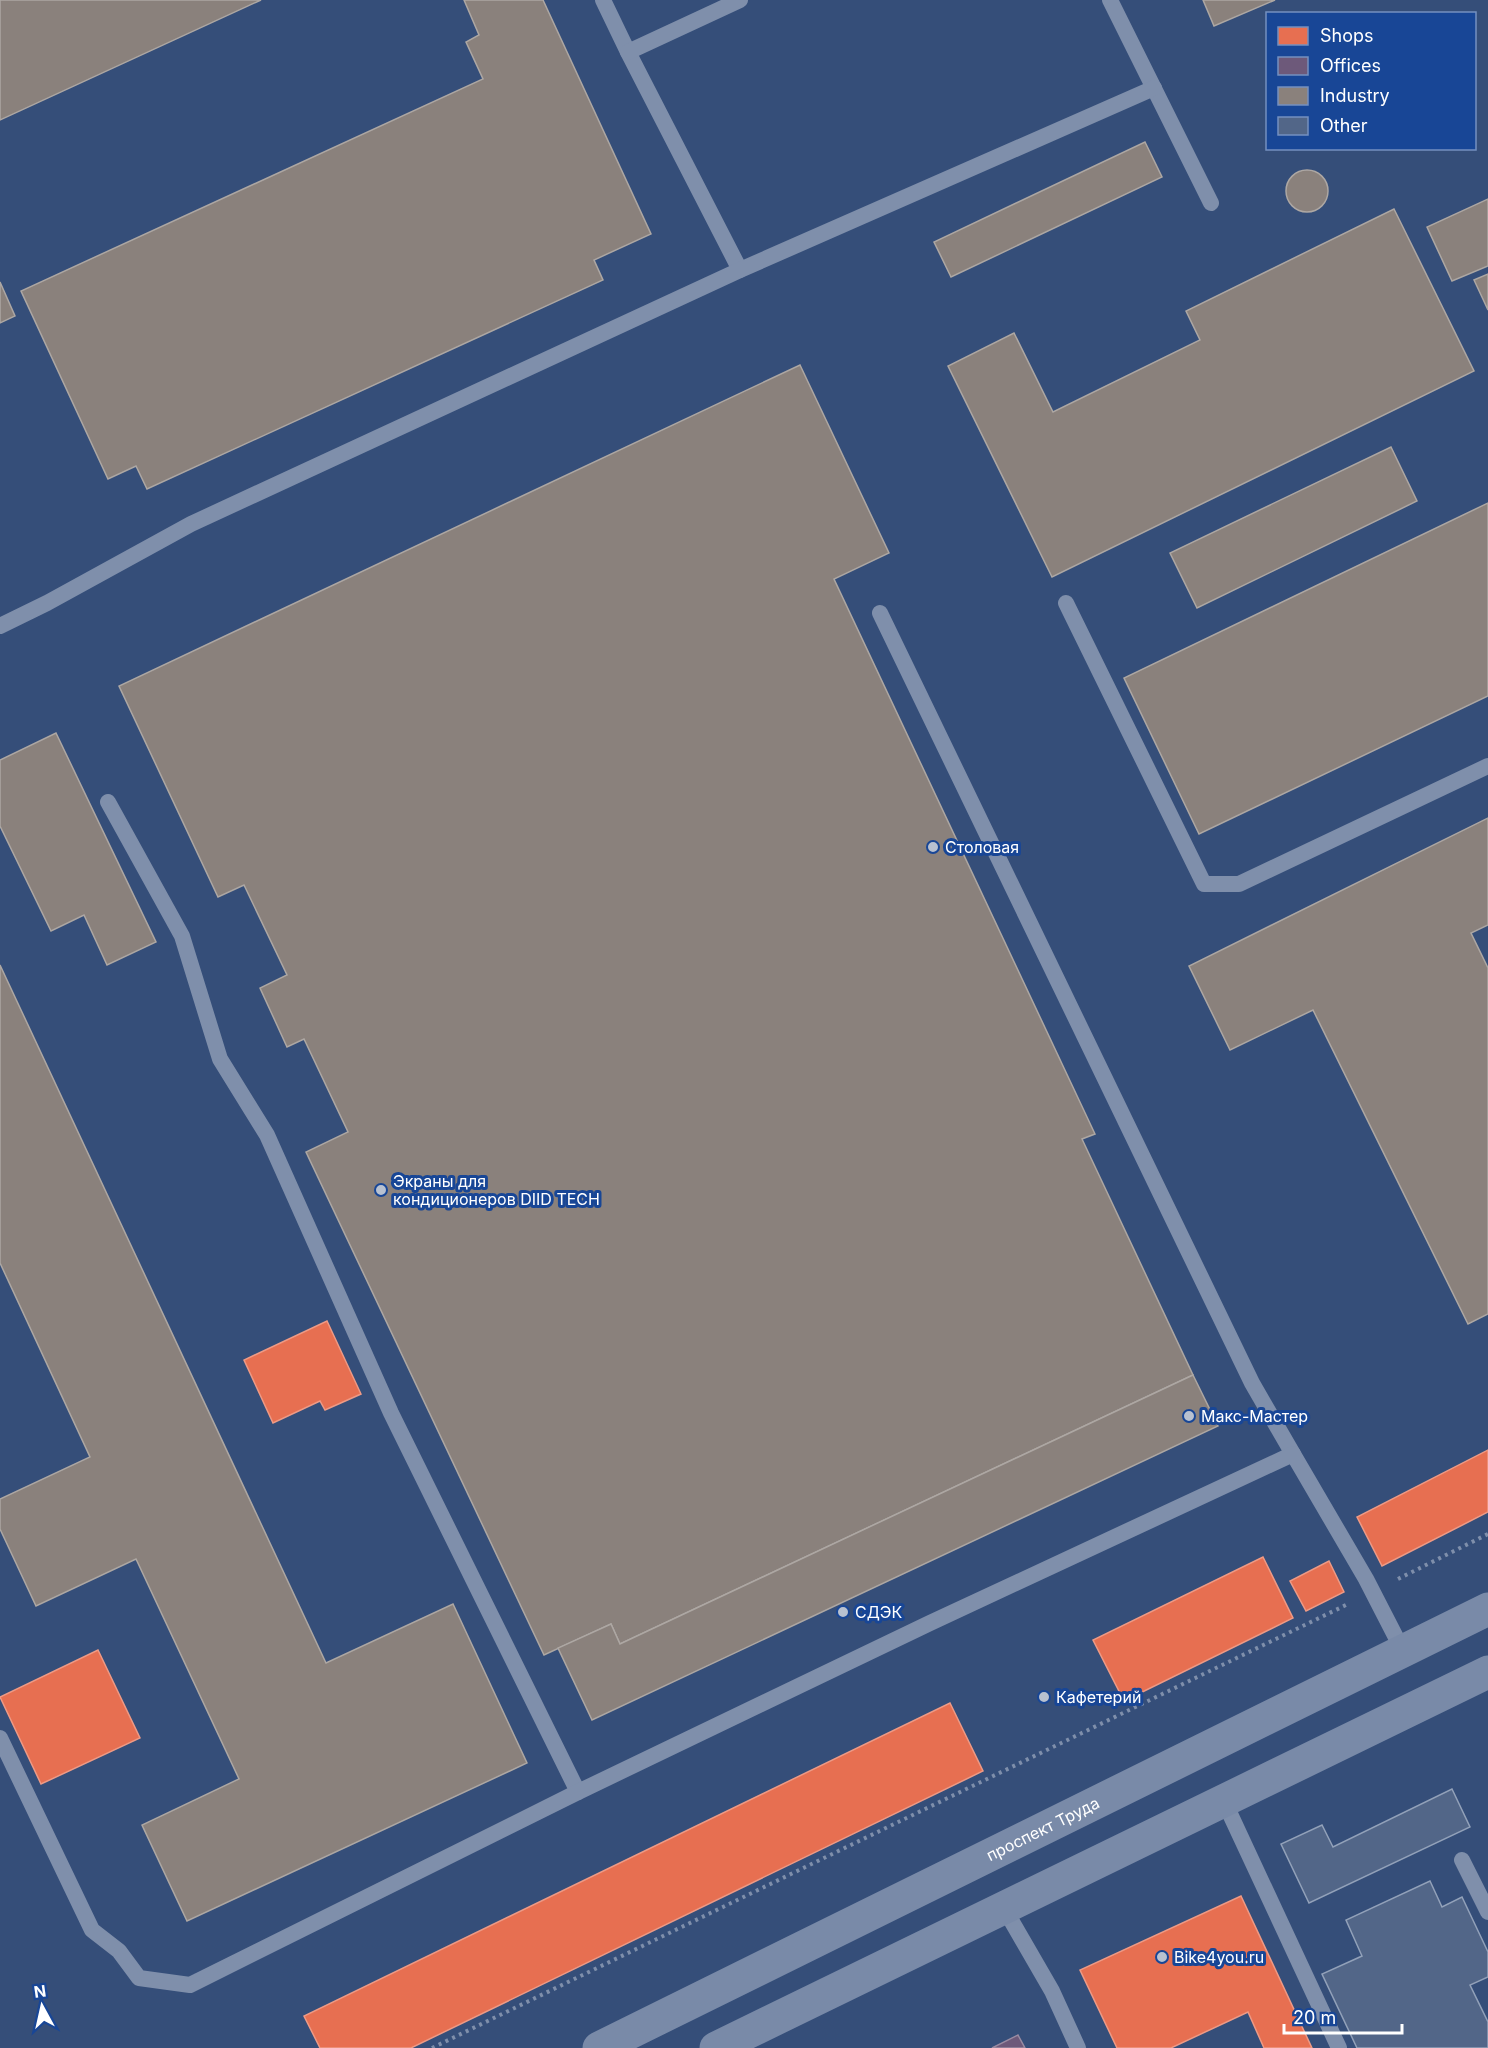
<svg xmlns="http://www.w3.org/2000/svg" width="1488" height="2048" font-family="Inter,sans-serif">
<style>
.shops{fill:#e76f51;stroke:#ee9a85;stroke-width:1.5}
.offices{fill:#6d597a;stroke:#998ba2;stroke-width:1.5}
.industry{fill:#8a817c;stroke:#ada7a3;stroke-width:1.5}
.building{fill:#526688;stroke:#92a1b9;stroke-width:1.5}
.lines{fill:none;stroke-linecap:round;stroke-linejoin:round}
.path{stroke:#7f8fab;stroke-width:4;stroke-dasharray:3 4.5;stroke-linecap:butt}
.lane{stroke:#7f8fab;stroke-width:16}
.secondary{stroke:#798aa8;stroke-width:33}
.poi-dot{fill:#b8c1d0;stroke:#184696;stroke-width:2}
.labels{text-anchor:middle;stroke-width:6;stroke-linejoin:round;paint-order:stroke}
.poi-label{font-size:16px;fill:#fff;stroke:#184696;text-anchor:start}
.street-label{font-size:16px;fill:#fff;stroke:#184696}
</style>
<rect width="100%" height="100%" fill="#354e79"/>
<g class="shops">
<path d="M 327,1321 L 361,1394 L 325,1410 L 320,1401 L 273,1423 L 244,1360 Z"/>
<path d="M 1488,1450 L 1488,1512 L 1382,1566 L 1357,1517 Z"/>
<path d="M 1263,1557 L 1293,1618 L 1124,1701 L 1093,1640 Z"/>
<path d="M 1329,1561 L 1344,1592 L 1306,1611 L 1290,1581 Z"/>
<path d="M 98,1650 L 140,1738 L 41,1784 L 0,1697 Z"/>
<path d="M 950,1703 L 983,1771 L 411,2048 L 320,2048 L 304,2016 Z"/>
<path d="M 1241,1896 L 1312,2048 L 1264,2048 L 1248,2012 L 1171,2048 L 1117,2048 L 1080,1970 Z"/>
</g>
<path class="offices" d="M 1018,2035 L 1025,2048 L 992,2048 Z"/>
<g class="industry">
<path d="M 0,0 L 261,0 L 0,120 Z"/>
<path d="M 464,0 L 543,0 L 651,234 L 594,260 L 603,280 L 147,489 L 136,466 L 108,479 L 21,291 L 483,79 L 466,42 L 479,35 Z"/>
<path d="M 1203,0 L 1275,0 L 1214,26 Z"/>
<path d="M 1145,142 L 1162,177 L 951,277 L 934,242 Z"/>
<circle cx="1307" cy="191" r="21"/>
<path d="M 1488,199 L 1488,266 L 1452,281 L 1427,227 Z"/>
<path d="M 1394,209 L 1474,371 L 1052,577 L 948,366 L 1014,333 L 1053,412 L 1200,340 L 1186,311 Z"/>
<path d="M 1488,274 L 1488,310 L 1474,280 Z"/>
<path d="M 0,282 L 15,316 L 0,323 Z"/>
<path d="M 800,365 L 889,553 L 834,579 L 1095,1134 L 1082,1139 L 1193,1375 L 620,1644 L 611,1624 L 544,1655 L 306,1152 L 348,1132 L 304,1039 L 287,1047 L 260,988 L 287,975 L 244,885 L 218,897 L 119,686 Z"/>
<path d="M 1391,447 L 1417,501 L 1197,608 L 1170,553 Z"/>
<path d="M 1488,503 L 1488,696 L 1199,834 L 1124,678 Z"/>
<path d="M 56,733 L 156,942 L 107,965 L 84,915 L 51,931 L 0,826 L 0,760 Z"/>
<path d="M 1488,818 L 1488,925 L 1471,933 L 1488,968 L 1488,1314 L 1468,1324 L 1313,1010 L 1230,1050 L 1189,966 Z"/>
<path d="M 0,965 L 326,1663 L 453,1604 L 527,1763 L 187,1921 L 142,1825 L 239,1779 L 136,1559 L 36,1606 L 0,1529 L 0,1499 L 90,1457 L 0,1263 Z"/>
<path d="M 1193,1375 L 1218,1426 L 592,1720 L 558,1648 L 611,1624 L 620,1644 Z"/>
</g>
<g class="building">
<path d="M 1452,1789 L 1470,1827 L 1309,1903 L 1281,1844 L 1322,1825 L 1333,1847 Z"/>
<path d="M 1430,1881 L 1442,1907 L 1462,1897 L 1488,1952 L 1488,1977 L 1470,1985 L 1488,2022 L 1488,2048 L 1357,2048 L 1322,1974 L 1362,1956 L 1346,1920 Z"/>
</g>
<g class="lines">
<g class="path">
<path d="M 1398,1579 L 1488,1534"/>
<path d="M 432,2048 L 1348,1604"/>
</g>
<g class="lane">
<path d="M 603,0 L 628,52 L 740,270"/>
<path d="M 1110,0 L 1211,203"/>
<path d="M 628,52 L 740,0"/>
<path d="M 1066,603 L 1204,884 L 1239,884 L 1488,766"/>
<path d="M 880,613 L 1252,1383 L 1293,1454"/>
<path d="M 0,626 L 47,603 L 191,524 L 740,270 L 1154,88"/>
<path d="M 108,802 L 182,936 L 220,1059 L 267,1135 L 391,1413 L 578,1792"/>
<path d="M 0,1738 L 92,1930 L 119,1951 L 139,1978 L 190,1985 L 578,1792 L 930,1623 L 1293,1454 L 1366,1579 L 1403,1651"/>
<path d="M 1224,1801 L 1339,2048"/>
<path d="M 1462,1860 L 1488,1912"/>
<path d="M 1004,1908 L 1052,1991 L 1078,2048"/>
</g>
<g class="secondary">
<path id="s1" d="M 599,2048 L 1488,1609"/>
<path d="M 716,2048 L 1488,1672"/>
</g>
</g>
<g class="poi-dot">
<circle cx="933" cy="847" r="6"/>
<circle cx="381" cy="1190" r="6"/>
<circle cx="1189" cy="1416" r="6"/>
<circle cx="843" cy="1612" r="6"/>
<circle cx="1044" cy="1697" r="6"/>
<circle cx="1162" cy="1957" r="6"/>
</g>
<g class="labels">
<g class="poi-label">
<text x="945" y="853">Столовая</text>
<text x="393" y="1187">Экраны для<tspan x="393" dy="18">кондиционеров DIID TECH</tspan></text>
<text x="1201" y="1422">Макс-Мастер</text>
<text x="855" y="1618">СДЭК</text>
<text x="1056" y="1703">Кафетерий</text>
<text x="1174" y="1963">Bike4you.ru</text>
</g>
<g class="street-label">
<text dy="6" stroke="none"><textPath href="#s1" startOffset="495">проспект Труда</textPath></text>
</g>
</g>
<rect x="1266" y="12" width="210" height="138" fill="#184696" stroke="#7490c0" stroke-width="1.5"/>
<rect x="1278" y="27" width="30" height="18" fill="#e76f51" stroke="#7490c0" stroke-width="1.5"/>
<text x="1320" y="42" font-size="18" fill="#ffffff">Shops</text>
<rect x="1278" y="57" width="30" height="18" fill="#6d597a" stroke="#7490c0" stroke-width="1.5"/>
<text x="1320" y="72" font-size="18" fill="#ffffff">Offices</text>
<rect x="1278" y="87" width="30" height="18" fill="#8a817c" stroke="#7490c0" stroke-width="1.5"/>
<text x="1320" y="102" font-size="18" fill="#ffffff">Industry</text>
<rect x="1278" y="117" width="30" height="18" fill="#526688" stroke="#7490c0" stroke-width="1.5"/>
<text x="1320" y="132" font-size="18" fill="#ffffff">Other</text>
<g transform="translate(42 2006) rotate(352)" stroke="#184696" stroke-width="4.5" paint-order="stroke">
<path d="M0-4.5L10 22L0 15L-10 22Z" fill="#ffffff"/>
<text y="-9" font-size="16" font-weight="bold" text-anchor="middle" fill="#ffffff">N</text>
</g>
<path d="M1284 2024v9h118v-9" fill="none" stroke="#ffffff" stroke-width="3"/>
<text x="1293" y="2024" font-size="18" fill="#ffffff" stroke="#184696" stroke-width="4.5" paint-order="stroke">20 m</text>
</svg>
